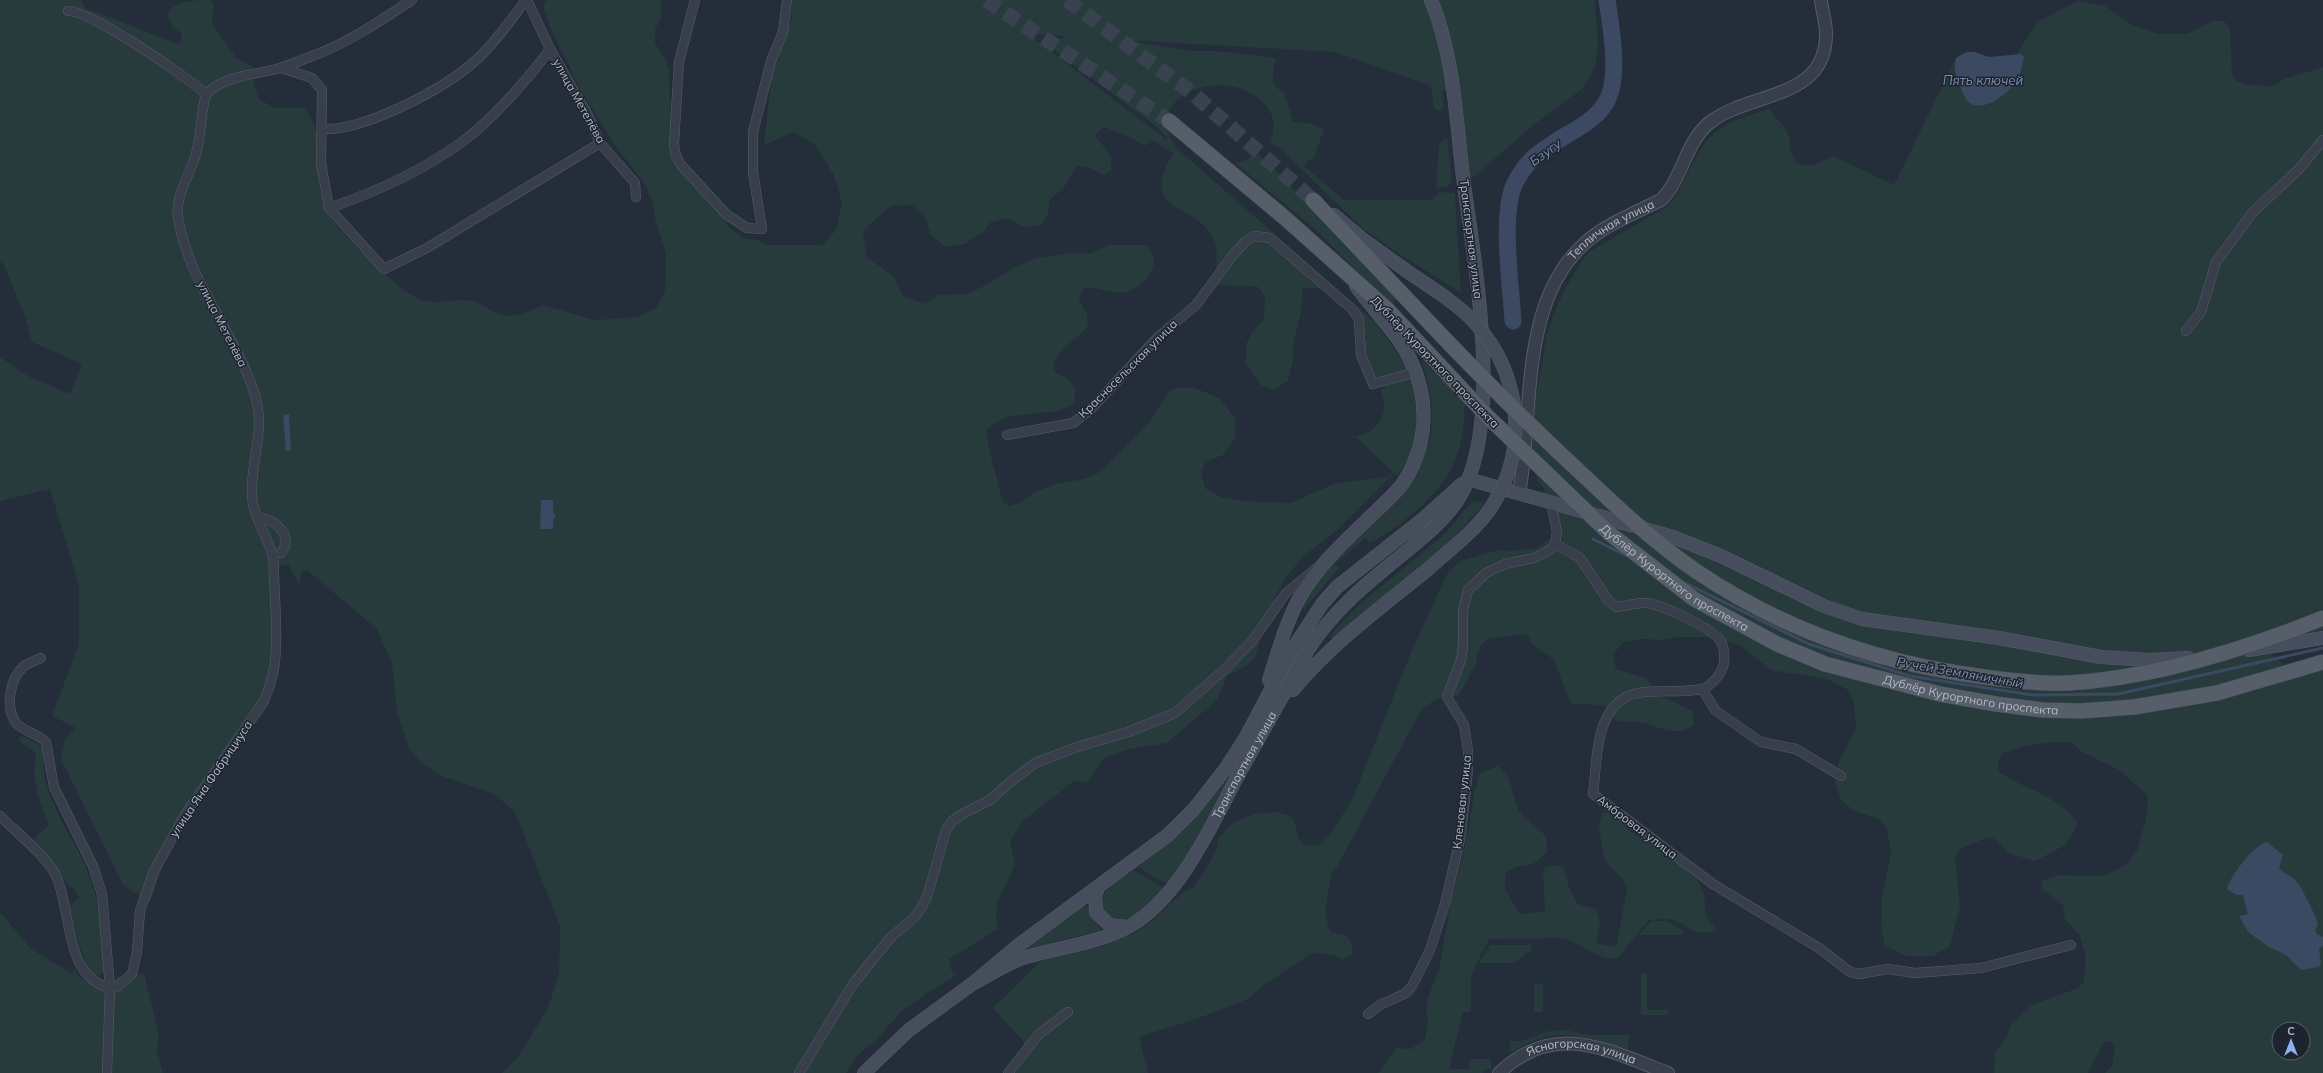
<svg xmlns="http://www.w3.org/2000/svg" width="2323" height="1073" font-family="Mulish,sans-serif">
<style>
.green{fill:#273a3c;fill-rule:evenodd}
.water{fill:#3b4962}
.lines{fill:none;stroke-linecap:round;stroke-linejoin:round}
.stream{stroke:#3b4962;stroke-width:3}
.river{stroke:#3b4962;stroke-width:17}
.primary-tunnel{stroke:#39424f;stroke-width:15;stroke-dasharray:15 8;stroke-linecap:butt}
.minor-casing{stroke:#565d68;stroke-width:10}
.tertiary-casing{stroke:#565d68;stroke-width:14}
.secondary-casing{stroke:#565d68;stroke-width:14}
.primary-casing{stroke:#414853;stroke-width:16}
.minor{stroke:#383f4a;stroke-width:9}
.tertiary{stroke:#383f4a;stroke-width:12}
.secondary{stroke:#464e5d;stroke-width:13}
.primary{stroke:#565e6a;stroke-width:15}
.secondary-bridge-casing{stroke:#565d68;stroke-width:14;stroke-linecap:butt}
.primary-bridge-casing{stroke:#414853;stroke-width:16;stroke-linecap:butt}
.secondary-bridge{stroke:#464e5d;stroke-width:13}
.primary-bridge{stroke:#565e6a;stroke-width:15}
.labels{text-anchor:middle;stroke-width:3;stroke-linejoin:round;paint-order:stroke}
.street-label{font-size:12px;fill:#b3bac6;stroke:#1d242f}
.water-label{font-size:13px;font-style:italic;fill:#7d8eab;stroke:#1d242f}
</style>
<rect width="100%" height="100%" fill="#242d3a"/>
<g class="green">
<path d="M 0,0 L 81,0 L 85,8 L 178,44 L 182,39 L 181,33 L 173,28 L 167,14 C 175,0 193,0 211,0 L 214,4 L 212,23 L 236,58 L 252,66 L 254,85 L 259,99 L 275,108 L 304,108 C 322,129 317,156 319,183 C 320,196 327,211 334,222 C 346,239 400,291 419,299 C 437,306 456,298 473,301 C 479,302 486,308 492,311 C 511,321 525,313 543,305 L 594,320 L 639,317 L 657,307 L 665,290 L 666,254 L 655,218 L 653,202 L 644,183 L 616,147 L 581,91 L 550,27 L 543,6 L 546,0 L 661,0 L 661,18 L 655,30 L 655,43 L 665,58 L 669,71 L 672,149 L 679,168 L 691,184 L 717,207 L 729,227 L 743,238 L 759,240 L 765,245 L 822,245 L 836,230 L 842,203 L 834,175 L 814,144 L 794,132 L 764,145 L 773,62 L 791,21 L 792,0 L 1595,0 L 1598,44 L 1595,67 L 1582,89 L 1536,123 L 1464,185 L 1452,93 L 1442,90 L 1444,107 L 1440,111 L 1434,108 L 1431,86 L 1335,52 L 1125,40 L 1191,51 L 1216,51 L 1276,58 C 1273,72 1268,85 1284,92 L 1293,122 L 1308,123 L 1324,129 L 1313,160 L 1309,159 L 1304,166 L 1344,200 L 1433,200 L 1435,196 L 1438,196 L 1438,192 L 1455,193 L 1459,260 L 1461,261 L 1459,264 L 1461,293 L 1396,252 L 1362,228 L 1283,151 L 1270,142 C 1275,133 1275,119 1269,110 C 1235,58 1134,96 1177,147 L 1173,145 L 1375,322 L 1407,366 L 1417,385 L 1417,435 L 1409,458 L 1397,476 L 1394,473 L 1338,529 L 1304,556 L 1285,578 L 1263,623 L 1256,656 L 1248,665 L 1227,676 L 1217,700 L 1167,743 L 1130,749 L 1104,758 L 1088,782 L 1074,781 L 1023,821 L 1010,841 L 1015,865 L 998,901 L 996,919 L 998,929 L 949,959 L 951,970 L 957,975 L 927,993 L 900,1013 L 878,1038 L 857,1056 L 846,1073 L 502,1073 L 518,1057 L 548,1008 L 559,973 L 560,926 L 515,812 L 494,794 L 439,775 L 421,762 L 409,749 L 397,712 L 392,663 L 377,629 L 307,570 L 302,572 L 299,584 L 288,564 L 279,566 L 280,664 L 275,686 L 264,712 L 210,784 L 164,861 L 150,903 L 123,885 L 61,759 L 65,739 L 76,728 L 52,716 L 79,643 L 79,585 L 50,489 L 0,501 L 0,357 L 28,376 L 70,394 L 82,364 L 32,342 L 26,319 L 4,265 L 0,261 ZM 1028,34 L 1067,36 L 1047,45 L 1152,123 L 1167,137 L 1167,140 ZM 1104,127 L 1127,136 L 1145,146 L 1152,140 L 1173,153 C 1138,214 1192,201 1212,236 C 1221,251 1213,269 1219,284 C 1232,288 1245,284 1258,287 L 1265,297 L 1264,320 L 1253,331 L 1246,344 L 1246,364 L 1261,385 L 1273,390 L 1288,381 L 1293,361 L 1293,345 L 1301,313 L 1303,288 L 1328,289 L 1368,337 L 1364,339 L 1364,352 L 1373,377 L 1387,385 L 1381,390 C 1381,396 1385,402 1384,408 C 1383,424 1369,435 1355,436 L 1393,472 L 1386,477 L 1336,483 L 1291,503 L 1242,501 L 1221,497 L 1205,488 L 1201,472 L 1205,462 L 1223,455 L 1236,437 L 1235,418 L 1219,398 L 1195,388 L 1179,387 L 1169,391 L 1151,420 L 1102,471 L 1084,479 L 1056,484 L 1035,492 L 1020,503 L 1009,506 L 1003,503 L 988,445 L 987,429 L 1006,417 L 1058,411 L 1073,405 L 1076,389 L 1069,380 L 1056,373 L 1053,365 C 1063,345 1075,341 1088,326 L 1087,314 L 1079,301 L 1080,294 L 1086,287 C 1100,288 1114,295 1127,292 C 1130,291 1134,288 1138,286 C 1153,276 1160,260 1147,245 L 1109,245 L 1089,254 L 1071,253 L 1036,258 L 1013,268 L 988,284 L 967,294 L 939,295 L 926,304 L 904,297 L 893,276 L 867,257 L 863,233 L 870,224 L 891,206 L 913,205 L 925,216 L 931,236 L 946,247 L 965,244 L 983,232 L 991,222 L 1008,218 L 1024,227 L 1041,225 L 1047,217 L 1050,199 L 1063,189 L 1077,166 L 1091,168 L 1103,175 L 1111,171 L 1111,156 L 1095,135 Z"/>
<path d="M 2078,1 L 2105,6 L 2132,25 L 2159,34 L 2187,34 L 2212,21 L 2224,21 L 2230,28 L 2232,75 L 2237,81 L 2247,85 L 2274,86 L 2284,79 L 2323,67 L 2323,637 L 2271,646 L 2271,655 L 2299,675 L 2323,670 L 2323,1073 L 2105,1073 L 2112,1066 L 2115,1047 L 2111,1041 L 2104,1042 L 2088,1073 L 1994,1073 L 1995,1052 L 2007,1037 L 2011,1024 L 2032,1005 L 2078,988 L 2084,982 L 2086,958 L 2080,936 L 2065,919 L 2063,905 L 2041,888 L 2043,880 L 2060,875 L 2105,876 L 2126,864 L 2137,851 L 2146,819 L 2148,796 L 2119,770 L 2082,752 L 2072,742 C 2047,742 2025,744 2002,754 L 1998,763 L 1999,772 C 2026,790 2059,796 2078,823 L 2066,845 L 2035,861 L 2008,853 L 1997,840 L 1988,837 L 1960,849 L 1955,858 L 1960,907 L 1950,946 L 1933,956 L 1907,956 L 1885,946 L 1881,927 L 1882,895 L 1891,853 L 1887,829 L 1879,819 L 1854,811 L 1841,800 L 1835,782 L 1838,764 L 1856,728 L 1854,703 L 1848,690 L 1827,679 L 1771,670 L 1740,645 L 1708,637 L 1678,637 L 1662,640 L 1641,639 L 1623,642 L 1613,655 L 1616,669 L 1646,678 L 1659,695 L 1693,711 L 1694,725 C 1676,738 1661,727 1643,723 C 1635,721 1625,722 1617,721 L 1603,705 L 1571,704 L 1554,660 L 1532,644 L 1527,634 L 1490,638 L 1483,643 L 1478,651 L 1476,664 L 1459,695 L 1436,699 L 1421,710 L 1338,865 L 1331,874 L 1325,913 L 1330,932 L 1346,935 L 1352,944 L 1352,955 L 1342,959 L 1334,955 L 1312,953 L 1261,987 L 1248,999 L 1199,1018 L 1139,1037 L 1148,1073 L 1015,1073 L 1021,1062 L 1024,1042 L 993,1008 L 1045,957 L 1097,948 L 1136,932 L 1152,921 L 1182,893 L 1193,888 L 1216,852 L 1218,839 L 1232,823 L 1255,814 L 1276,812 L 1288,815 L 1294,820 L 1299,839 L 1305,845 L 1317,846 L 1328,837 L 1352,800 L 1412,650 L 1447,574 L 1460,561 L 1499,550 L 1511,551 L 1537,548 L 1551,538 L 1551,512 L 1545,502 L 1544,488 L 1537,481 L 1530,440 L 1531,400 L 1536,397 L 1547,334 L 1554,313 L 1567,285 L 1582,261 L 1589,252 L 1666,207 C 1689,185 1692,149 1718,130 C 1732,119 1752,115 1769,109 C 1775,117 1786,127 1789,136 C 1791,140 1789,145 1790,148 C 1795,176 1817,164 1833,156 L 1894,185 L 1956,58 C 1969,48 1975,54 1988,57 C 1998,59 2008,55 2017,54 L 2037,22 ZM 2279,1029 L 2303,1029 L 2303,1053 L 2279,1053 Z"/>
<path d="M 1447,138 L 1452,180 L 1449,186 L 1436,189 L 1439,143 Z"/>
<path d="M 1258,154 L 1328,221 L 1397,299 L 1391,305 L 1317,231 L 1235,163 L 1246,160 Z"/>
<path d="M 1421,359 L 1465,401 C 1464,422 1463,442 1455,461 C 1441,495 1401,526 1370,543 L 1365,538 L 1335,564 L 1339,568 L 1304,609 L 1298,605 L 1428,445 C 1437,417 1430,387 1421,359 Z"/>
<path d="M 1476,501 L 1485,503 L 1452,539 L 1334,642 L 1330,637 C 1362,595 1410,567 1448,530 C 1457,521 1464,506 1476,501 Z"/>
<path d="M 22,736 L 40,745 L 43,749 L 45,780 L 51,798 L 61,820 L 83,860 L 94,889 L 100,917 L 104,968 L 103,973 L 98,976 C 83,973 73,920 69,906 L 79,898 L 74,890 L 30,845 C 36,834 47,830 49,823 C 41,807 34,786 34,768 C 34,762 37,758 35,752 L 19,741 L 19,737 Z"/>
<path d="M 1498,766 L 1508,776 L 1519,812 L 1546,836 L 1547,853 L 1533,864 L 1515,867 L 1505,874 L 1505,889 L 1520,914 L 1545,911 L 1543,869 C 1551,864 1555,864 1563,867 L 1570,890 L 1578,904 L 1596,909 L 1600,923 L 1596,943 L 1616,947 L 1627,889 L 1621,877 L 1607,863 L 1603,855 L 1599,827 L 1602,813 L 1611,812 L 1630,831 L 1658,848 L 1698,880 L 1704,894 L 1706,916 L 1717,931 C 1689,936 1694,927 1672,920 C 1665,918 1656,920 1649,920 L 1618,958 L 1604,958 L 1565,938 L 1489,939 L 1471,975 L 1471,1012 L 1463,1012 L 1449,1069 L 1469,1069 L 1470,1059 L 1491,1059 L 1491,1069 L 1486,1069 L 1483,1073 L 1378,1073 L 1397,1048 L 1411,1049 L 1425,1039 L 1428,1022 L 1426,1011 L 1428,998 L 1439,969 L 1451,902 L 1468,833 L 1474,793 L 1480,773 Z"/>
<path d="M 1230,768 L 1234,769 L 1178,872 L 1168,885 L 1138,867 L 1183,831 Z"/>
<path d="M 1134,870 L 1165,889 L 1149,906 L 1128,921 L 1111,919 C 1085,897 1117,882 1134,870 Z"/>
<path d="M 1085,904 L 1087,905 L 1090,915 L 1100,928 L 1100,931 L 1022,950 Z"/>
<path d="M 0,912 L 31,949 L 73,974 L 74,969 L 79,977 L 88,982 L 144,973 L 159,1034 L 157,1051 L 163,1073 L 0,1073 Z"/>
<path d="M 1651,921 L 1667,921 L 1683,931 L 1683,935 L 1639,935 Z"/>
<path d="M 1490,945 L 1531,945 L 1531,952 L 1527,953 L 1514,963 L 1479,963 Z"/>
<path d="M 1641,974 L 1647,974 L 1647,1010 L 1668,1010 L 1668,1015 L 1641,1015 Z"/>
<rect x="1534" y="984" width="9" height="28"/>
<path d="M 1567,1030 L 1586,1035 L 1629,1035 L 1628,1051 C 1582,1034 1553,1025 1510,1053 L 1510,1041 L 1522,1041 L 1549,1031 Z"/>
</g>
<g class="water">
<path d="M 1967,52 L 1975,52 L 1989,57 L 2021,54 L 2024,57 C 2022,64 2021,75 2017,81 C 2009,92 1985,113 1970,103 C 1965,100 1963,93 1961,88 C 1956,78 1953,68 1956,58 Z"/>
<path d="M 289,414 L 291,451 L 286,451 L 283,415 Z"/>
<path d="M 541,500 L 553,500 L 553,512 L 556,516 L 553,519 L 553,529 L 540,529 Z"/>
<path d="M 2267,842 L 2283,855 L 2279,868 C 2284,874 2289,874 2294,879 C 2301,884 2315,915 2318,923 L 2315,931 L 2317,934 L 2323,937 L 2323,945 L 2319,949 L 2321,964 L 2318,967 L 2301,970 L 2286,955 L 2269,947 L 2248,932 L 2239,916 L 2248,914 L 2243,895 L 2236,895 L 2227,889 C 2229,877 2255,844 2267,842 Z"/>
</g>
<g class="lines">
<g class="stream">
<path d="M 1593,539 L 1629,557"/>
<path d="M 1681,581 L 1809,644 L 1910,676 L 2032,695 L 2118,694 L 2323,648"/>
</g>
<path class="river" d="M 1513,321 C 1511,286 1500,213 1515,183 C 1526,161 1539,152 1560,139 C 1575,130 1595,120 1605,104 C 1621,80 1611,27 1607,0"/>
<g class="primary-tunnel">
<path d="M 986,0 L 1169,121"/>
<path d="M 1067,0 L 1192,93 L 1313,200"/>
</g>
<g class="minor-casing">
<g id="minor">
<path d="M 527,0 L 550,49 L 589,117 L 600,143 L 635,183 L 636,197"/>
<path d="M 695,0 L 679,62 L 674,144 L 676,156 L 681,165 L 727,215 L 747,228 L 762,229 L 753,172 L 753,132 L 771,61 L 783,32 L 787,0"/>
<path d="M 68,11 C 90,10 187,77 206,94 C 200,115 202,138 194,160 C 188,178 175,197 178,217 C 188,282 234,331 254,392 C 267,430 250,459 252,496 C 253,515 266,535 272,553 C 275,559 273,568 274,575 C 275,603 278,633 275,661 C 274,675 269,688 264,701 L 186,813 L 154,871 L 140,911 L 137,952 L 132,974 L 117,987 L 110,988 L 107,1073"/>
<path d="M 281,68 L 312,78 L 322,90 L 321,163 L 329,208 L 384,269 L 427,248 L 600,143"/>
<path d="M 206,94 C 224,75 256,75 280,68 C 293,64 307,58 320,53 C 352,40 383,19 412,0"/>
<path d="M 323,129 C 364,131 444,89 475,61 C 494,44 510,21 526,0"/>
<path d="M 329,208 C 376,192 422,171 462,142 C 491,121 529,78 550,49"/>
<path d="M 2186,331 L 2201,312 L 2216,262 L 2253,212 L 2299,169 L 2323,140"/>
<path d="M 1007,435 L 1073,423 L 1090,410 L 1159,336 L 1196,305 L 1233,255 L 1246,241 L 1255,236 L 1270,238 L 1353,310 L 1359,320 L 1361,355 L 1373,384 L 1416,372"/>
<path d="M 258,517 C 275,520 295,535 281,553"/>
<path d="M 1555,544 L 1580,558 L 1608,600 L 1616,607 C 1626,607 1635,602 1646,603 C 1661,604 1709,627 1719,639 C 1724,645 1725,654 1724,662 C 1723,673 1712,685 1702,689"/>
<path d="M 1841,776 L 1796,749 L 1761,742 L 1716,711 L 1702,689 C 1683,693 1663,690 1644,692 C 1594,697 1598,756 1593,794 L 1713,884 L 1819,948 L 1850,972 L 1859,974 L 1888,969 L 1915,973 L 1981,968 L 2071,945"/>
<path d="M 0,816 C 15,831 46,856 55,874 C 73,909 62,976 110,988 L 102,894 L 93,866 L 54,787 L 46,742 C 38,734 25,732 17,724 C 4,708 10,679 24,666 C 29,663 36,660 41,658"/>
<path d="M 1368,1014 L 1380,1005 L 1406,993 L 1412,986 L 1430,950 L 1445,904 L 1461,835 L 1468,770 L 1468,751 L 1464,725 L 1447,697 L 1461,660 L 1463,645 L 1463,610 L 1468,590 L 1486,573 L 1505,564 L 1534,558 L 1550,550 L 1555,544 L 1557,532 L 1551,502"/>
<path d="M 799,1073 L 853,984 L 891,937 L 914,918 L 921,908 L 927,897 L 946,830 L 952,821 L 964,813 L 990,800 L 1009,783 L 1035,763 L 1077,747 L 1128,732 L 1175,713 L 1225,669 L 1253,640 L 1286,593 L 1315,569"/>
<path d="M 1008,1073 L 1039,1034 L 1068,1012"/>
</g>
</g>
<g class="tertiary-casing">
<g id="tertiary">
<path id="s1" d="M 1519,493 C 1534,415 1518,302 1585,243 C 1606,224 1635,213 1661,200 C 1683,178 1685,143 1709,123 C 1749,91 1827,101 1826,33 C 1826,22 1822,11 1821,0"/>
<path id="s2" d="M 1499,1073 C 1555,1020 1607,1050 1668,1073"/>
</g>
</g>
<g class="secondary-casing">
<g id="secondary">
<path d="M 1334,215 L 1365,241 L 1404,269"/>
<path d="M 1468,479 L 1673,537 L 1721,556 L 1824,606 L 1862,619 L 1999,638 L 2101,657 L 2150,660 L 2188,658"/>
<path d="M 2249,650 L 2323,638"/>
<path d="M 1269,680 C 1278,652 1286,622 1300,597 C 1325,553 1367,523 1401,486 C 1428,447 1431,400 1409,357 C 1396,331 1373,310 1356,286"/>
<path d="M 1293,690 C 1332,643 1380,608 1427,570"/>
<path d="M 1099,886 L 1095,895 L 1096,912 L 1109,925 L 1126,927"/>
<path id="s3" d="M 972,984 C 988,976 1006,964 1023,958 C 1058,947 1098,944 1130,926 C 1182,896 1213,821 1241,770 C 1264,729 1287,689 1309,648 C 1335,609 1367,583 1403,554 C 1422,538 1443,522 1457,501 C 1506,429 1474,261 1463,177 C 1456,119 1454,55 1431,0"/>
<path d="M 864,1073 L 909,1030 L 972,984 L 1016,947 L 1168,835 L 1194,809 L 1226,768 L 1246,737 L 1292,650 L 1322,604 L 1337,587 L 1423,519 L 1462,484"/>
</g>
</g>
<g class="primary-casing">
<g id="primary">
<path d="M 1169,121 L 1285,218 L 1387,309"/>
<path d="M 1313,200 L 1424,317"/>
</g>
</g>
<use href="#minor" class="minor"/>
<use href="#tertiary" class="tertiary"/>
<use href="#secondary" class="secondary"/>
<use href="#primary" class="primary"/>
<g class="secondary-bridge-casing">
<path id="secondary-bridge" d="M 1404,269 C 1428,286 1456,302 1476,324 C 1522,376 1529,451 1490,509 C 1474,532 1448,551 1427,570"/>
</g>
<g class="primary-bridge-casing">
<g id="primary-bridge">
<path id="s4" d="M 1387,309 L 1488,417 L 1609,533 L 1694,599 L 1777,644 L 1825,664 L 1940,694 L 1996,704 L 2043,710 L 2081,711 L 2134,707 L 2217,693 L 2323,662"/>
<path d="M 1424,317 C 1475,371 1527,423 1582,474 C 1618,508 1655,543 1696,571 C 1783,630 1882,664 1985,677 C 2013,681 2040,684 2068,683 C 2155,678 2243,650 2323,618"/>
</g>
</g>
<use href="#secondary-bridge" class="secondary-bridge"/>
<use href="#primary-bridge" class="primary-bridge"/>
</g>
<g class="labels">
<g class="street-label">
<text transform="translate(579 101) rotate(61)" y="4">улица Метелёва</text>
<text dy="4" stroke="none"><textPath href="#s1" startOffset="294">Тепличная улица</textPath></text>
<text transform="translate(1471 239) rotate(83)" y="4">Транспортная улица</text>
<text transform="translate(222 324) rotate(63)" y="4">улица Метелёва</text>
<text transform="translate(1435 362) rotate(46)" y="4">Дублёр Курортного проспекта</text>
<text transform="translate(1128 369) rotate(-45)" y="4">Красносельская улица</text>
<text dy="4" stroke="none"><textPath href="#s4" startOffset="395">Дублёр Курортного проспекта</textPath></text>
<text dy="4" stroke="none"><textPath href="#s4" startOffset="719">Дублёр Курортного проспекта</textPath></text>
<text dy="4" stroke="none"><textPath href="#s3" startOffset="369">Транспортная улица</textPath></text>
<text transform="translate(211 779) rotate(-56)" y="4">улица Яна Фабрициуса</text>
<text transform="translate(1462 802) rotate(-84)" y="4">Кленовая улица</text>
<text transform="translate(1637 827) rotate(37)" y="4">Амбровая улица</text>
<text dy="4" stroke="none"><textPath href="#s2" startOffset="91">Ясногорская улица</textPath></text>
</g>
<g class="water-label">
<text x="1983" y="85">Пять ключей</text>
<text transform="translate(1545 152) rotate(-36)" y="5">Бзугу</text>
<text transform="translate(1960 672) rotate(10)" y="5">Ручей Земляничный</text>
</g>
</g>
<g transform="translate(2291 1041)"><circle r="19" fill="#1d242f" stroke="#59606b"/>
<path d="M0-3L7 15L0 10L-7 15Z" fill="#8faff0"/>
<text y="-6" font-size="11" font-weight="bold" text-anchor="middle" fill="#b3bac6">С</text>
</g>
</svg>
